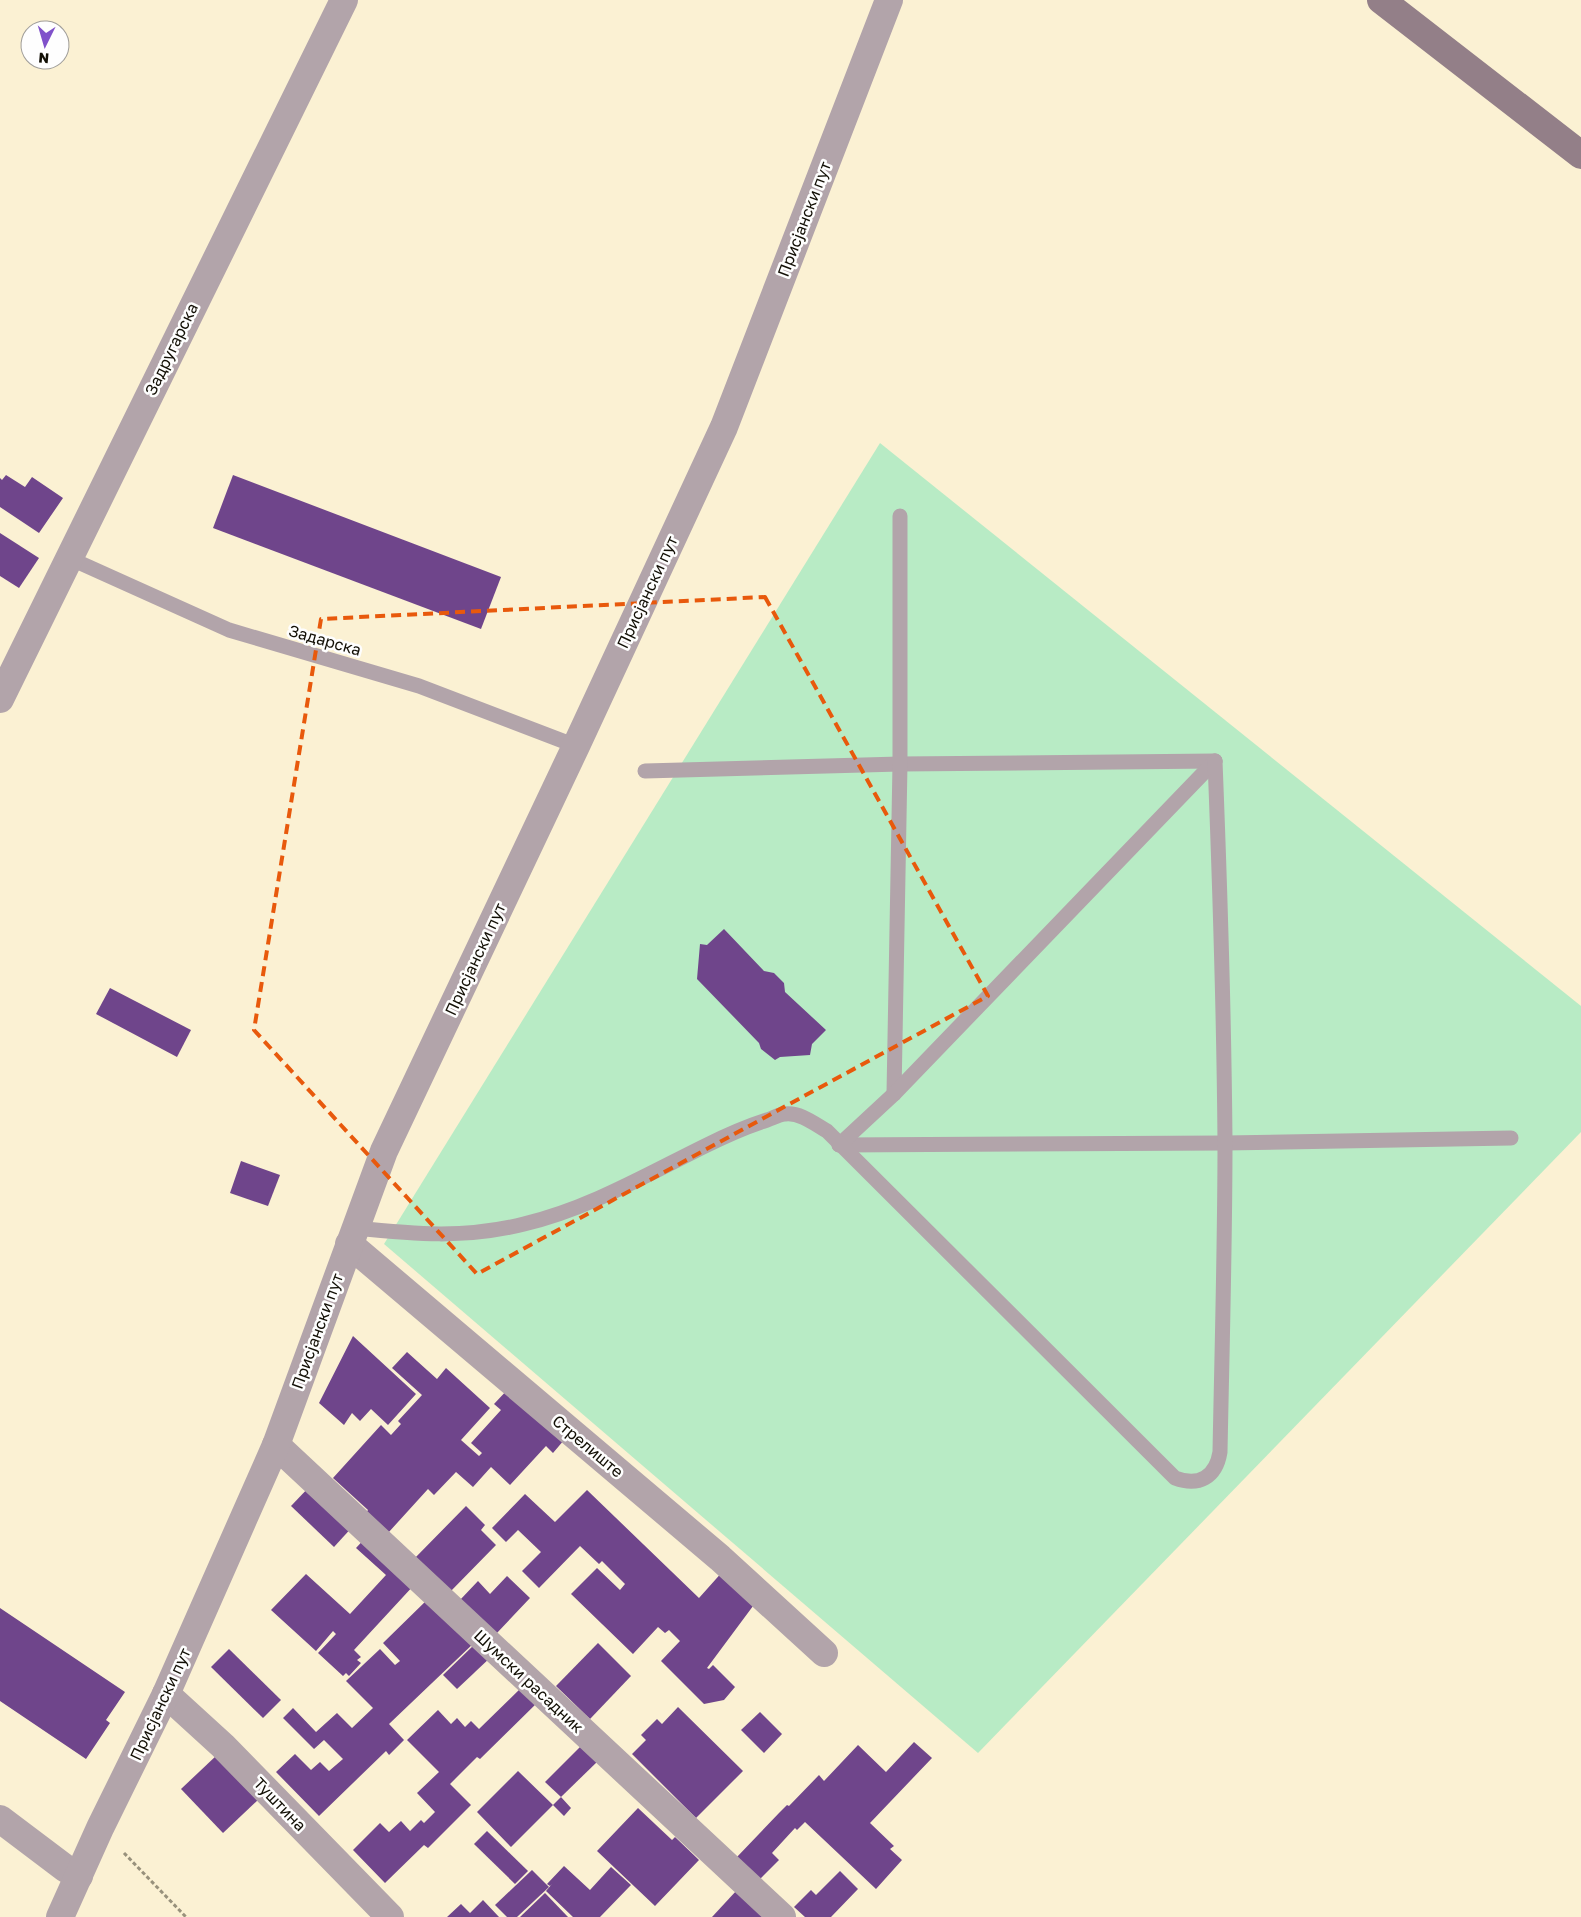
<svg xmlns="http://www.w3.org/2000/svg" width="1581" height="1917" font-family="'Golos Text',sans-serif">
<style>
.green{fill:#b8ebc5}
.building{fill:#6f458b}
.lines{fill:none;stroke-linecap:round;stroke-linejoin:round}
.path{stroke:#98917c;stroke-width:3;stroke-dasharray:4 2.5;stroke-linecap:butt}
.lane{stroke:#b2a4aa;stroke-width:15}
.street{stroke:#b2a4aa;stroke-width:28}
.secondary{stroke:#937f88;stroke-width:28}
.marked{fill:none;stroke:#e8590c;stroke-width:4;stroke-dasharray:10 6;stroke-linejoin:round}
.labels{text-anchor:middle;stroke-width:5;stroke-linejoin:round;paint-order:stroke}
.street-label{font-size:16px;fill:#120f05;stroke:#fefefe}
</style>
<rect width="100%" height="100%" fill="#fbf1d3"/>
<path class="green" d="M 880,443 L 1581,1006 L 1581,1132 L 978,1753 L 384,1244 Z"/>
<g class="building">
<path d="M 6,475 L 25,487 L 32,477 L 63,498 L 39,533 L 0,507 L 0,478 L 2,480 Z"/>
<path d="M 233,475 L 501,577 L 481,629 L 213,528 Z"/>
<path d="M 0,533 L 39,558 L 19,588 L 0,576 Z"/>
<path d="M 724,929 L 764,971 L 774,973 L 784,983 L 785,992 L 826,1030 L 812,1044 L 810,1055 L 780,1057 L 775,1060 L 761,1049 L 759,1043 L 697,979 L 700,944 L 707,945 Z"/>
<path d="M 110,988 L 191,1030 L 177,1057 L 96,1014 Z"/>
<path d="M 241,1161 L 280,1175 L 268,1206 L 230,1193 Z"/>
<path d="M 353,1336 L 416,1394 L 388,1425 L 371,1409 L 360,1421 L 352,1413 L 344,1425 L 319,1403 Z"/>
<path d="M 407,1352 L 437,1379 L 446,1368 L 490,1408 L 461,1440 L 479,1456 L 482,1453 L 471,1443 L 501,1410 L 494,1404 L 512,1385 L 570,1433 L 553,1453 L 546,1446 L 510,1485 L 491,1467 L 473,1487 L 456,1472 L 434,1495 L 428,1489 L 388,1533 L 366,1513 L 368,1510 L 333,1478 L 381,1425 L 391,1435 L 401,1424 L 398,1421 L 422,1395 L 392,1368 Z"/>
<path d="M 312,1484 L 355,1524 L 334,1547 L 291,1506 Z"/>
<path d="M 587,1490 L 699,1598 L 724,1570 L 756,1602 L 707,1668 L 709,1669 L 713,1665 L 735,1687 L 724,1700 L 704,1704 L 661,1661 L 680,1641 L 669,1630 L 665,1633 L 658,1627 L 633,1654 L 571,1594 L 597,1568 L 620,1590 L 625,1584 L 602,1561 L 599,1564 L 580,1546 L 539,1588 L 522,1571 L 541,1552 L 518,1530 L 506,1542 L 492,1528 L 525,1494 L 555,1522 Z"/>
<path d="M 466,1506 L 485,1525 L 481,1530 L 496,1545 L 449,1593 L 414,1559 Z"/>
<path d="M 370,1533 L 415,1584 L 354,1650 L 361,1657 L 357,1660 L 361,1663 L 349,1676 L 346,1673 L 343,1676 L 318,1653 L 336,1634 L 333,1631 L 316,1651 L 271,1610 L 306,1574 L 350,1614 L 386,1575 L 356,1548 Z"/>
<path d="M 507,1576 L 530,1598 L 496,1634 L 460,1600 L 478,1581 L 490,1594 Z"/>
<path d="M 430,1597 L 475,1642 L 389,1724 L 404,1740 L 389,1755 L 386,1751 L 319,1816 L 276,1772 L 295,1754 L 311,1770 L 320,1762 L 329,1771 L 343,1759 L 324,1740 L 314,1749 L 283,1718 L 293,1708 L 316,1732 L 337,1713 L 352,1728 L 373,1708 L 346,1681 L 380,1649 L 395,1665 L 400,1661 L 383,1643 Z"/>
<path d="M 0,1608 L 125,1692 L 106,1720 L 110,1723 L 86,1759 L 0,1701 Z"/>
<path d="M 477,1642 L 492,1656 L 457,1689 L 443,1675 Z"/>
<path d="M 598,1643 L 631,1676 L 590,1719 L 556,1686 Z"/>
<path d="M 229,1649 L 281,1700 L 263,1718 L 211,1667 Z"/>
<path d="M 523,1686 L 539,1701 L 480,1759 L 477,1757 L 450,1784 L 471,1805 L 428,1848 L 424,1845 L 385,1883 L 353,1850 L 380,1823 L 389,1832 L 401,1821 L 410,1831 L 421,1820 L 424,1823 L 435,1812 L 417,1793 L 439,1772 L 407,1740 L 438,1710 L 451,1724 L 457,1718 L 465,1727 L 471,1721 L 479,1729 Z"/>
<path d="M 678,1707 L 743,1771 L 696,1818 L 632,1754 L 646,1740 L 641,1735 L 657,1719 L 662,1724 Z"/>
<path d="M 760,1712 L 782,1734 L 764,1753 L 741,1730 Z"/>
<path d="M 914,1742 L 932,1758 L 870,1823 L 894,1846 L 890,1849 L 902,1860 L 876,1889 L 805,1822 L 797,1830 L 795,1828 L 772,1853 L 779,1860 L 759,1880 L 736,1858 L 779,1813 L 787,1805 L 789,1806 L 819,1775 L 824,1781 L 858,1745 L 886,1772 Z"/>
<path d="M 583,1744 L 599,1760 L 561,1797 L 545,1782 Z"/>
<path d="M 217,1755 L 259,1799 L 223,1833 L 181,1789 Z"/>
<path d="M 518,1771 L 553,1805 L 561,1797 L 571,1808 L 564,1816 L 553,1805 L 511,1847 L 477,1812 Z"/>
<path d="M 638,1808 L 672,1840 L 675,1837 L 699,1860 L 655,1906 L 597,1851 Z"/>
<path d="M 487,1831 L 528,1871 L 515,1884 L 474,1844 Z"/>
<path d="M 564,1866 L 590,1890 L 611,1867 L 631,1885 L 600,1917 L 573,1917 L 546,1891 L 552,1884 L 550,1886 L 547,1884 Z"/>
<path d="M 532,1870 L 549,1887 L 517,1917 L 507,1917 L 495,1905 Z"/>
<path d="M 840,1871 L 858,1889 L 831,1917 L 805,1917 L 794,1907 L 811,1890 L 816,1895 Z"/>
<path d="M 737,1890 L 767,1917 L 712,1917 Z"/>
<path d="M 545,1893 L 568,1917 L 520,1917 Z"/>
<path d="M 483,1900 L 499,1917 L 447,1917 L 461,1904 L 470,1913 Z"/>
</g>
<g class="lines">
<path class="path" d="M 124,1853 L 186,1917"/>
<g class="lane">
<path d="M 69,558 L 229,630 L 419,686 L 576,746"/>
<path d="M 645,771 L 900,764 L 1215,761"/>
<path d="M 894,1094 L 900,764 L 900,516"/>
<path d="M 839,1145 L 1225,1143 L 1511,1138"/>
<path d="M 839,1145 L 894,1094 L 1215,761"/>
<path d="M 354,1228 C 414,1234 465,1239 524,1224 C 588,1209 646,1175 705,1146 C 725,1136 745,1127 767,1120 C 773,1118 780,1114 785,1114 C 800,1112 815,1124 827,1131 L 1175,1478 C 1199,1487 1216,1477 1220,1452 C 1222,1349 1225,1245 1225,1142 C 1224,1015 1220,888 1215,761"/>
</g>
<g class="street">
<path d="M 0,699 L 344,0"/>
<path d="M 349,1244 L 720,1558 L 824,1653"/>
<path d="M 276,1445 L 782,1917"/>
<path d="M 166,1694 L 223,1746 L 390,1917"/>
<path d="M 0,1819 L 65,1868 L 79,1876"/>
<path d="M 60,1917 L 100,1828 L 166,1694 L 276,1445 L 384,1151 L 576,746 L 724,427 L 889,0"/>
</g>
<path class="secondary" d="M 1381,0 L 1581,155"/>
</g>
<path class="marked" d="M 765,597 L 988,996 L 477,1274 L 254,1030 L 321,619 Z"/>
<g class="labels">
<g class="street-label">
<text transform="translate(804 219) rotate(-69)" y="6">Присјански пут</text>
<text transform="translate(171 349) rotate(-64)" y="6">Задругарска</text>
<text transform="translate(647 592) rotate(-65)" y="6">Присјански пут</text>
<text transform="translate(325 640) rotate(16)" y="6">Задарска</text>
<text transform="translate(475 959) rotate(-65)" y="6">Присјански пут</text>
<text transform="translate(317 1331) rotate(-70)" y="6">Присјански пут</text>
<text transform="translate(588 1446) rotate(40)" y="6">Стрелиште</text>
<text transform="translate(529 1681) rotate(43)" y="6">Шумски расадник</text>
<text transform="translate(160 1704) rotate(-65)" y="6">Присјански пут</text>
<text transform="translate(280 1804) rotate(46)" y="6">Туштина</text>
</g>
</g>
<g transform="translate(45 45) rotate(185)"><circle r="24" fill="#fefefe" stroke="#a09e9a"/>
<path d="M0-4L9 19L0 12L-9 19Z" fill="#8051ca"/>
<text y="-8" font-size="14" font-weight="bold" text-anchor="middle" fill="#120f05">N</text>
</g>
</svg>
